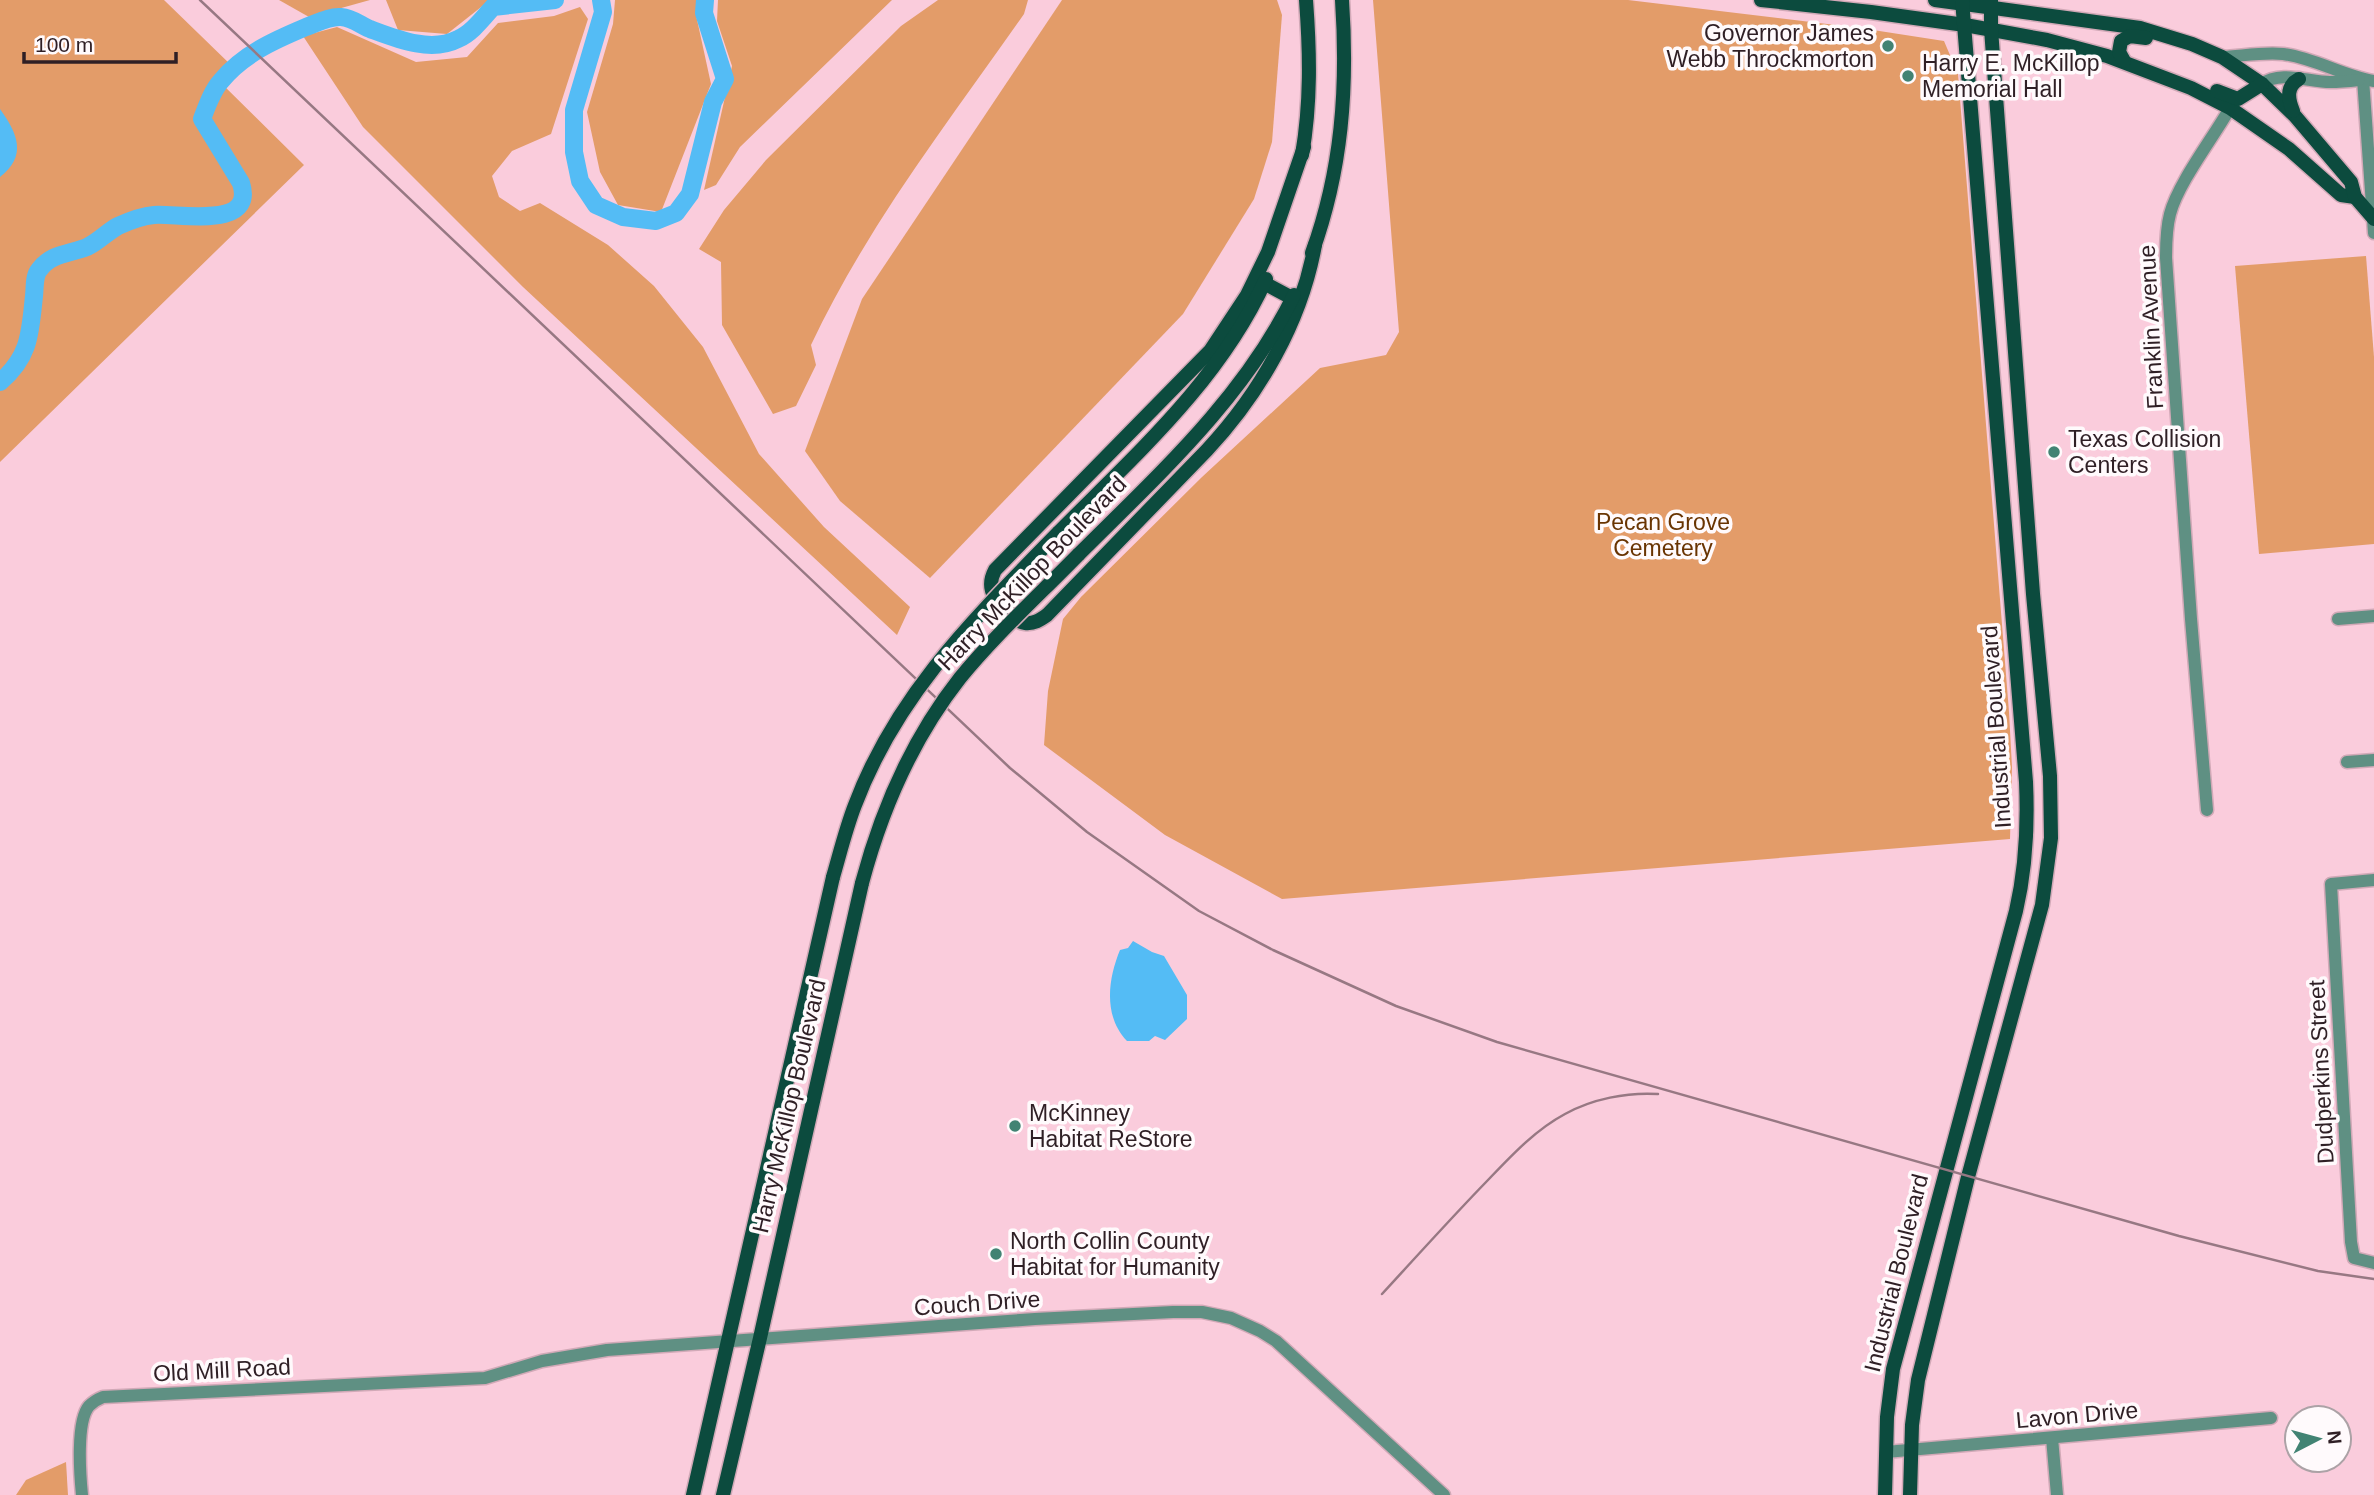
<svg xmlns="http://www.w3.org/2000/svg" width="2374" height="1495" font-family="Helvetica,sans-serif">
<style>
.green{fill:#e39c69}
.water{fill:#54bcf5}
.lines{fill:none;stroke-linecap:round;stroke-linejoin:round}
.river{stroke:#54bcf5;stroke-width:18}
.minor-casing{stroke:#d1a9b7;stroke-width:15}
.major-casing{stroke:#d1a9b7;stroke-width:17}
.minor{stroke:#5f9083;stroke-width:12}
.major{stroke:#0c4b3e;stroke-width:14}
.rail{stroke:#977883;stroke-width:2.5}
.major-bridge-casing{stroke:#d1a9b7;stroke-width:17;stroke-linecap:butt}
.major-bridge{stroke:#0c4b3e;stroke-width:14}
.poi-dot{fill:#428373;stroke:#fffafc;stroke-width:2.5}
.labels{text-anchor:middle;stroke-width:7;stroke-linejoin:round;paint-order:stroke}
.poi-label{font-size:23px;fill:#2f1f25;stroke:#fffafc;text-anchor:start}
.street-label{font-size:23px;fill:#2f1f25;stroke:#fffafc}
.park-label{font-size:23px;fill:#693402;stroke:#fffafc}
</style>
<rect width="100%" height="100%" fill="#faccdc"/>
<g class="green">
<path d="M 0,0 L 164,0 L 233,67 L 219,81 L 304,165 L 0,462 Z"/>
<path d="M 279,0 L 370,0 L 309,17 Z"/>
<path d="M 386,0 L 490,0 L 447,34 L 398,30 Z"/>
<path d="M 615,0 L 697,0 L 696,15 L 711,84 L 661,212 L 618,205 L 600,172 L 587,112 L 613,24 Z"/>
<path d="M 718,0 L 892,0 L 740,147 L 716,185 L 704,190 L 732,66 L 717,21 Z"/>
<path d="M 938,0 L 1028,0 L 1024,14 C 949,121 867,226 811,345 L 816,365 L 796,406 L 773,414 L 722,325 L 721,262 L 699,249 L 724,210 L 766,160 L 901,26 Z"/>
<path d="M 1062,0 L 1277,0 L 1282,15 L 1272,142 L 1254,199 L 1183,314 L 930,578 L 840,501 L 805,451 L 862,299 Z"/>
<path d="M 1373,0 L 1628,0 L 1860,28 L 1944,41 L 1958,74 L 2009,712 L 2012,767 L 2010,839 L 1282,899 L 1165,835 L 1044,745 L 1048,691 L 1063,619 L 1081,597 L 1202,477 L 1320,368 L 1386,355 L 1399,332 Z"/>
<path d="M 580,7 L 588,19 L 551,134 L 512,151 L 492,176 L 499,197 L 520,211 L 540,203 L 608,245 L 654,286 L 703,347 L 759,454 L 824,527 L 910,607 L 897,635 L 523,287 L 363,127 L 303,36 L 337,27 L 416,62 L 467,57 L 498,23 L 554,16 Z"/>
<path d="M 2366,256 L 2374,357 L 2374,544 L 2259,554 L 2235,266 Z"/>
<path d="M 66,1462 L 68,1495 L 16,1495 L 26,1480 Z"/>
</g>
<g class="water">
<path d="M 0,109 C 18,134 27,156 0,177 Z"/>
<path d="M 1133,941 L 1152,952 L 1164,956 L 1187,995 L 1187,1019 L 1165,1040 L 1155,1036 L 1149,1041 L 1127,1041 C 1103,1016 1108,979 1120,950 L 1128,948 Z"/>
</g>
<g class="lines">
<g class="river">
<path d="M 601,0 L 603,12 L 574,110 L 574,152 L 580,181 L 596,205 L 623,217 L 656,221 L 676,213 L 690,194 L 713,102 L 725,79 L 704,13 L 705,0"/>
<path d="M 0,382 C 30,357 30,333 34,296 C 35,287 34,276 39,270 C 51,253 70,254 87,247 C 98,242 107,232 118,226 C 129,221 142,216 154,215 C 179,213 256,230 241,183 L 202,119 C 207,106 212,91 221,81 C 243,54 275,40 306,27 C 317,23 330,16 341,17 C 353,18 360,25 370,29 C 397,39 431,53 458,39 C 472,33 483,18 493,7 L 555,0"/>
</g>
<g class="minor-casing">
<g id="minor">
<path d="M 2222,57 C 2242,56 2263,52 2283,54 C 2315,58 2343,76 2374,81"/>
<path d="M 2363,79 L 2374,233"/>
<path d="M 2262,84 C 2280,70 2309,82 2330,82 C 2340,82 2350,81 2359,80"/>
<path d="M 2338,619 L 2374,616"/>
<path d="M 2347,762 L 2374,760"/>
<path d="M 2207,810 L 2191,619 L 2166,258 C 2166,244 2166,229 2170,214 C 2178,183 2213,138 2230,108"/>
<path d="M 2374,880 L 2331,884 L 2351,1242 L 2354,1258 L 2374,1263"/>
<path d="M 2052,1438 L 2057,1495"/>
<path d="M 1886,1452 L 2271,1418"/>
<path d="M 82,1495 C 80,1475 76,1421 89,1406 C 93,1402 98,1399 103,1397 L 485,1378 L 542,1361 L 607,1350 L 1035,1319 L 1173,1312 L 1202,1312 L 1231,1318 L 1260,1331 L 1276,1341 L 1444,1495"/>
</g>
</g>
<g class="major-casing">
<g id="major">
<path d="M 1761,0 L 1871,12 L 1965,25 L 2047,40 L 2107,56 L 2191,88 L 2230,108 L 2289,149 L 2341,195 L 2355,197"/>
<path d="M 1935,0 L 2140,28 L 2192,44 L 2222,57 L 2262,84 L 2295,116 L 2351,182 L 2355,197 L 2374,219"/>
<path d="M 2124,61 L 2119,52 L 2121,41 L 2130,36 L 2146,38"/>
<path d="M 2217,91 L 2238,99 L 2262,84"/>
<path d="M 2293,111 C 2288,99 2286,86 2299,79"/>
<path d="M 1304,147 L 1268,252 L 1247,295 L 1210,351 L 995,570 C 986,587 993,599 1006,610 C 1012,616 1017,622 1025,623 C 1034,624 1040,620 1047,615 L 1207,450 C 1260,393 1301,322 1315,245"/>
<path d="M 1302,155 C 1311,103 1310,53 1306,0"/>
<path d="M 1312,253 C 1342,170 1348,88 1342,0"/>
<path d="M 1264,283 L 1292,298"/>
<path d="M 1058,533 C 1135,455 1220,381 1266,279"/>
<path d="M 1078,555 C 1158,475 1244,398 1294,295"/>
<path d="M 693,1495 L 833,877"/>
<path d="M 723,1495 L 760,1338 L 862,883"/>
<path d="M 1885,1495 L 1887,1417 L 1893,1369 L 2016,911 C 2026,868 2028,826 2026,782 L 1962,0"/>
<path d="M 1910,1495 L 1912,1425 L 1918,1380 L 1968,1177 L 2042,905 L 2051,838 L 2050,776 L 2033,594 L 1991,29 L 1991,0"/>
</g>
</g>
<use href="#minor" class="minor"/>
<use href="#major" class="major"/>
<g class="rail">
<path d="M 200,0 L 1010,768 L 1087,832 L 1199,911 L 1273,950 L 1396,1006 L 1497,1042 L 2179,1236 L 2318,1271 L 2374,1279"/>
<path d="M 1382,1294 C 1417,1256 1452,1217 1488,1180 C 1511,1156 1535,1130 1565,1114 C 1592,1099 1627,1092 1658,1094"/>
</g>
<g class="major-bridge-casing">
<g id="major-bridge">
<path d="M 833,877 C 840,853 846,828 855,805 C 897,693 976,617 1058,533"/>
<path d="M 862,883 C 882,808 912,739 960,678 C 996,634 1039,595 1078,555"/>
</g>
</g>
<use href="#major-bridge" class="major-bridge"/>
</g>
<g class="poi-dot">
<circle cx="1888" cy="46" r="7"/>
<circle cx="1908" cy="76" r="7"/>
<circle cx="2054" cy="452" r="7"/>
<circle cx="1015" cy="1126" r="7"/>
<circle cx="996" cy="1254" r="7"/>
</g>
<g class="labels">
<g class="poi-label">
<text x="1874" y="41" text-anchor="end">Governor James<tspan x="1874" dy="26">Webb Throckmorton</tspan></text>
<text x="1922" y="71">Harry E. McKillop<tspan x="1922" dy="26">Memorial Hall</tspan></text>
<text x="2068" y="447">Texas Collision<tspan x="2068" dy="26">Centers</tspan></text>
<text x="1029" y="1121">McKinney<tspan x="1029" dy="26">Habitat ReStore</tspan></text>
<text x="1010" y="1249">North Collin County<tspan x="1010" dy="26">Habitat for Humanity</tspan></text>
</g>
<g class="street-label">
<text transform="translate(2151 327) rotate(-93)" y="8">Franklin Avenue</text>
<text transform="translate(1032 573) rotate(-46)" y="8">Harry McKillop Boulevard</text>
<text transform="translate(1996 727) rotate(-94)" y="8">Industrial Boulevard</text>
<text transform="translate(2321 1072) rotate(-93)" y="8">Dudperkins Street</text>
<text transform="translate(789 1106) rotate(-77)" y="8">Harry McKillop Boulevard</text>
<text transform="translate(1896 1273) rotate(-76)" y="8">Industrial Boulevard</text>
<text transform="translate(977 1303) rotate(-4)" y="8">Couch Drive</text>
<text transform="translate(222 1370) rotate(-3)" y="8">Old Mill Road</text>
<text transform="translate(2077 1415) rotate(-5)" y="8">Lavon Drive</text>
</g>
<g class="park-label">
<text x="1663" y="530">Pecan Grove<tspan x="1663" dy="26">Cemetery</tspan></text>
</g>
</g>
<g transform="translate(2318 1439) rotate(84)"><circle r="33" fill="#fffafc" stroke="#aca2a6" stroke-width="2"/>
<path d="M0-5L12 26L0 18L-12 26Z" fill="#428373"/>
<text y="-10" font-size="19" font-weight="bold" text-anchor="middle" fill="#2f1f25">N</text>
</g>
<path d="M24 52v10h152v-10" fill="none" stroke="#2f1f25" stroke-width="3.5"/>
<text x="35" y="52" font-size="21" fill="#2f1f25" stroke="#fffafc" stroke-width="5" paint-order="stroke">100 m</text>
</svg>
